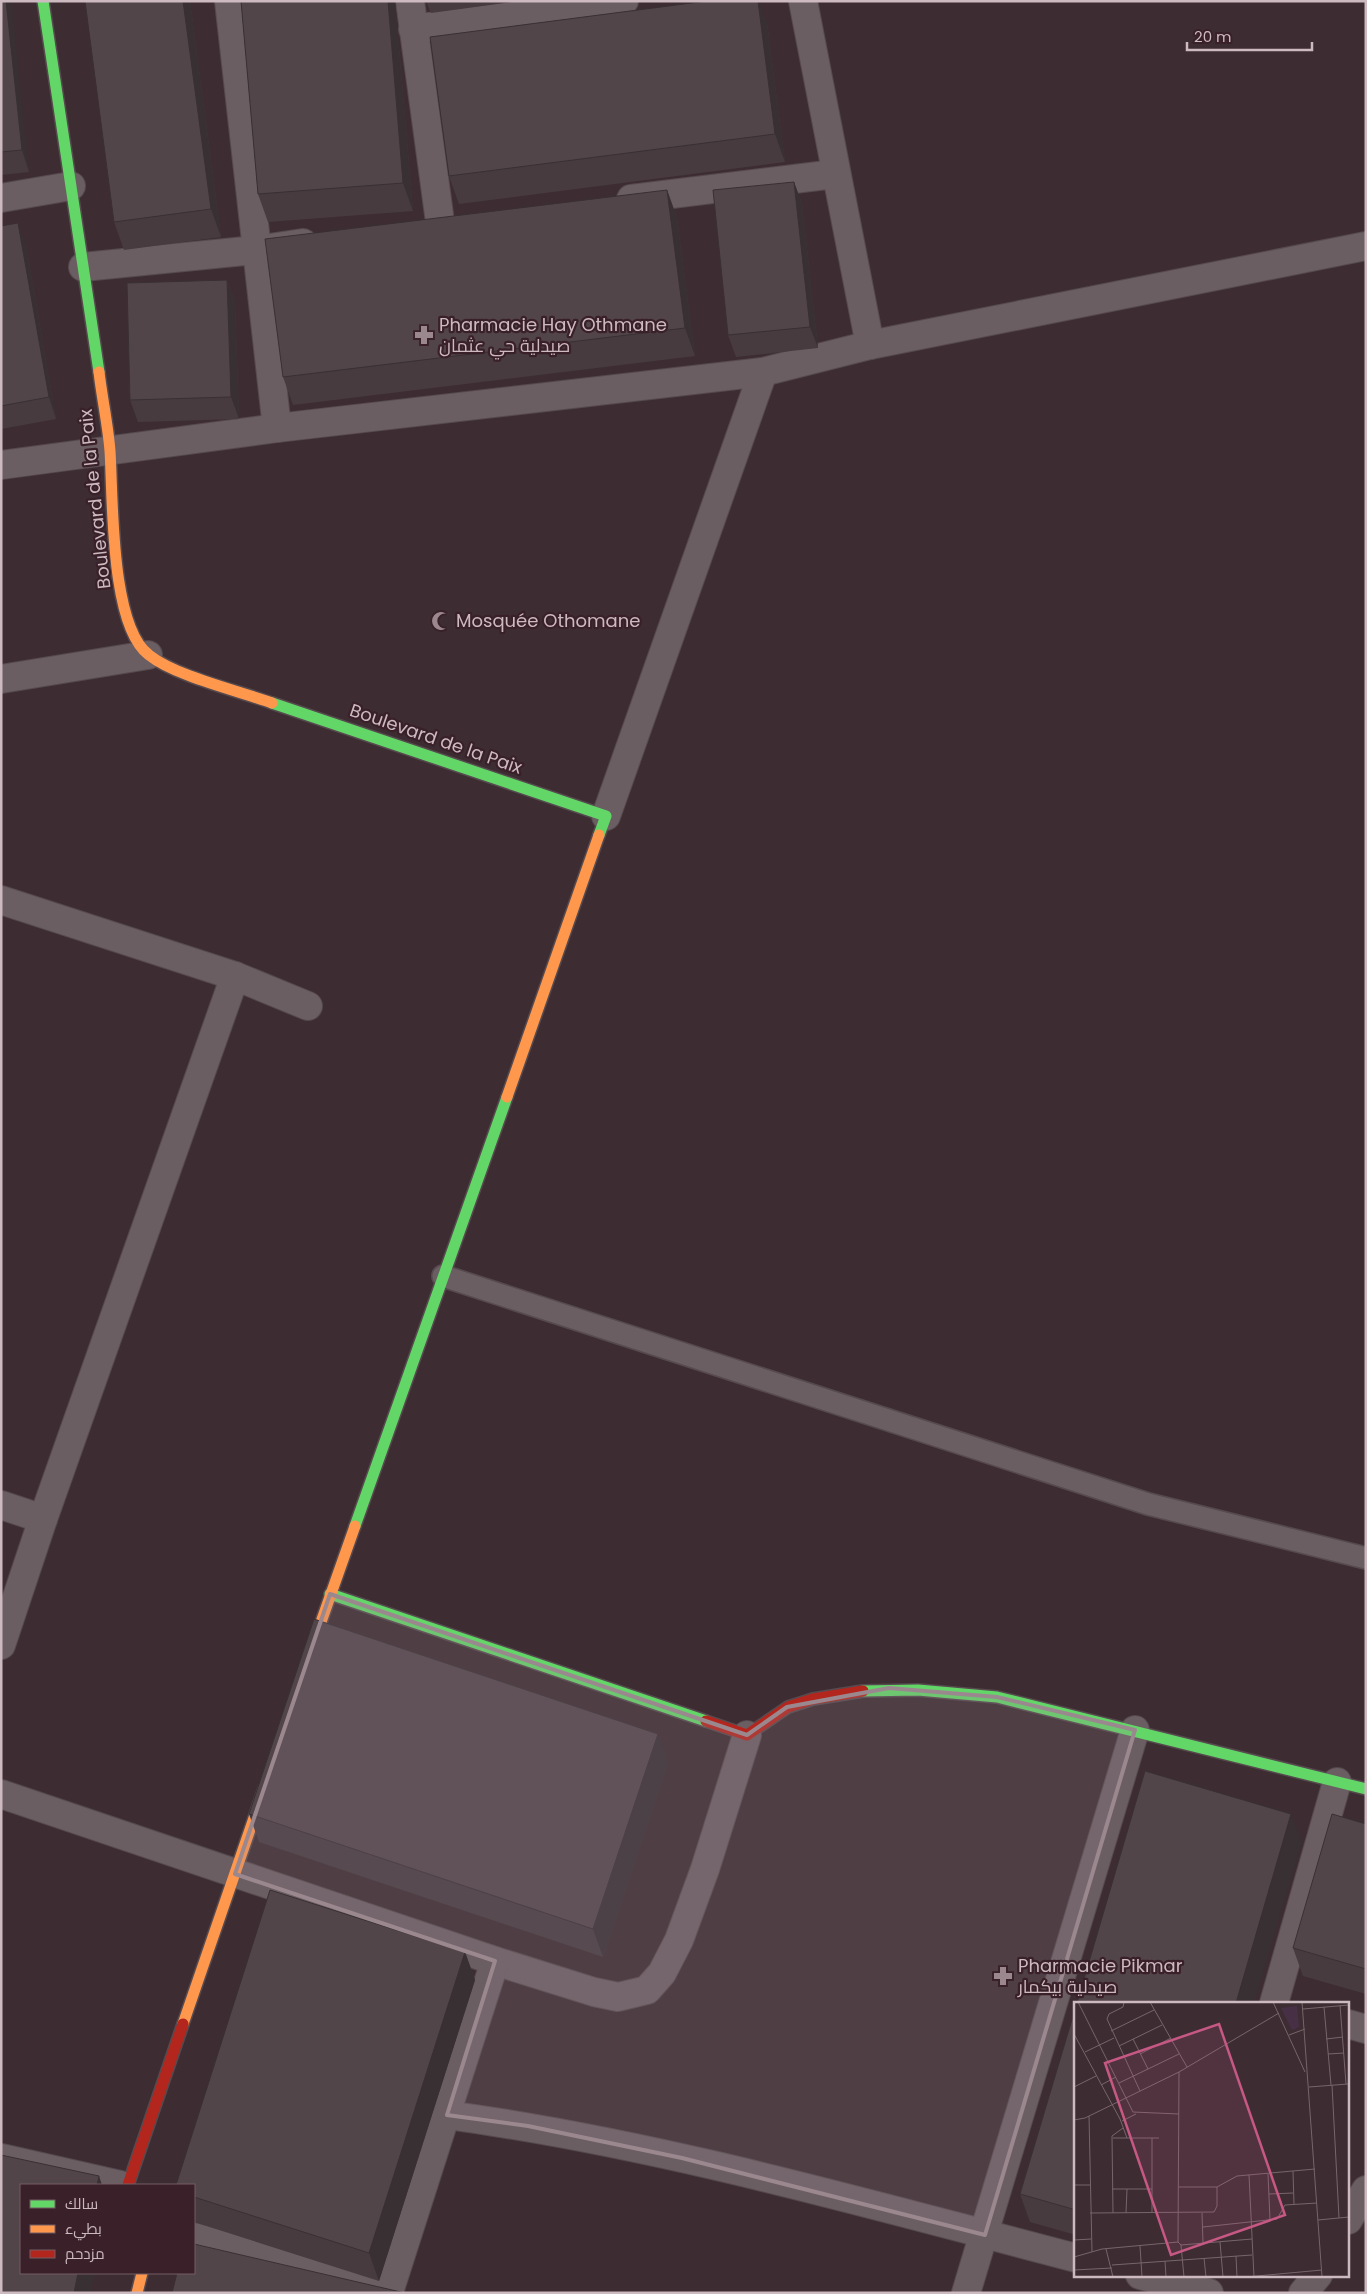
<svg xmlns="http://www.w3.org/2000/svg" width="1367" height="2294" font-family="Poppins,Cairo,sans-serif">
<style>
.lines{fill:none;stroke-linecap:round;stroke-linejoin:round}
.lane-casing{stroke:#564a4e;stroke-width:24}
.street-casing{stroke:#564a4e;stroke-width:30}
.fast-casing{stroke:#564a4e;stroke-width:14}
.slow-casing{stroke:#564a4e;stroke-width:14}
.jam-casing{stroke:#564a4e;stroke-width:14}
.lane{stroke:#6b5e63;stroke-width:21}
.street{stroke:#6b5e63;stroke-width:28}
.fast{stroke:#63d668;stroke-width:11}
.slow{stroke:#ff974d;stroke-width:11}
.jam{stroke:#b3261e;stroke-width:11}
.wall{fill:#473b40}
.shaded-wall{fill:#393034}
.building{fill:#52454a;stroke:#393034}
.marked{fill:#9b888f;fill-opacity:0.2;stroke:#9b888f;stroke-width:4;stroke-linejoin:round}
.labels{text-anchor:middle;stroke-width:4.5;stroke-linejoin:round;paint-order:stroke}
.poi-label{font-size:18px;fill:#cdb9c0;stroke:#392029;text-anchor:start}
.street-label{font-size:18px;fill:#cdb9c0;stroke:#392029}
.inset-road{fill:none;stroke:#77656b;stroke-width:1}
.view{fill:#c65883;fill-opacity:0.15;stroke:#c65883;stroke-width:2.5}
.inset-edge{fill:none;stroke:#cdb9c0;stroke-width:2.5}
</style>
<rect width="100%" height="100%" fill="#3d2d33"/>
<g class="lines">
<g class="lane-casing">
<path id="lane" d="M 443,1276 L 1148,1504 L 1366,1558"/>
</g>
<g class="street-casing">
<g id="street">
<path d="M 229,1 L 277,428"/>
<path d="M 410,1 L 440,222"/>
<path d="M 803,1 L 870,345"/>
<path d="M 413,29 L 624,1"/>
<path d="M 1,198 L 71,186"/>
<path d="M 631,199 L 835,174"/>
<path d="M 83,267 L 256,250 L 303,243"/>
<path d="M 1,465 L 277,428 L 763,372 L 870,345 L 1366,246"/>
<path d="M 1,679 L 148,655"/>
<path d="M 606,816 L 763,372"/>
<path d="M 1,900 L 235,976 L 308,1006"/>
<path d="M 1,1505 L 43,1519"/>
<path d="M 1,1645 L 43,1519 L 235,976"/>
<path d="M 1,1794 L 495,1961 L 594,1992 L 618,1997 L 647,1990 L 662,1973 L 679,1940 L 705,1869 L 747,1735"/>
<path d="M 1274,2003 L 1337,1782"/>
<path d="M 1348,2024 L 1366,2029"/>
<path d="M 447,2115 C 660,2144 868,2204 1076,2258"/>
<path d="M 1,2158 L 120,2185"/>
<path d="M 1348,2220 L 1366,2190"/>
<path d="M 194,2237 L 370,2286"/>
<path d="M 1140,2275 L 1209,2293"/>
<path d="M 389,2292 L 495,1961"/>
<path d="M 966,2293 L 1135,1730"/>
<path d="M 1303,2293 L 1318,2275"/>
</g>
</g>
<g class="fast-casing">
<g id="fast">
<path d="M 43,1 L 99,372"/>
<path d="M 272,703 L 606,816 L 599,835"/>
<path d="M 355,1526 L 507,1097"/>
<path d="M 330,1594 L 706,1721"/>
<path d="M 863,1691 L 918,1690 L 997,1697 L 1366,1789"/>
</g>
</g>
<g class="slow-casing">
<g id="slow">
<path d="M 99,372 C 102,398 108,425 110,451 C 113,498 110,626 149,655 C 175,676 239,691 272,703"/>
<path d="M 507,1097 L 599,835"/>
<path d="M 309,1656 L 355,1526"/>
<path d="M 183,2024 L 264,1789"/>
<path d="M 137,2293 L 142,2273"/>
</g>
</g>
<g class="jam-casing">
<g id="jam">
<path d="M 706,1721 L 747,1735 L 788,1707 L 813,1699 L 863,1691"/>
<path d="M 128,2185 L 183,2024"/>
</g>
</g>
<use href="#lane" class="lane"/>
<use href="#street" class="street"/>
<use href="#fast" class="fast"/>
<use href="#slow" class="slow"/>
<use href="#jam" class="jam"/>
</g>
<g class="wall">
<path d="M 1,1 L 29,172 L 1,175 Z"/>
<path d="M 190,1 L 221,237 L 124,250 L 114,222 Z"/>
<path d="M 241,1 L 395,1 L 413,211 L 268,222 L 258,194 Z"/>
<path d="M 426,1 L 520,1 L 431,13 Z"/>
<path d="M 767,23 L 785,162 L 459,204 L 449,176 Z"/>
<path d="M 794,182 L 802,204 L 818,348 L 736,357 L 728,335 Z"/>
<path d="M 667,190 L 677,218 L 695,356 L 293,405 L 283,377 Z"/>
<path d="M 1,226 L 26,245 L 56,419 L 1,429 Z"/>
<path d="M 227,280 L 235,302 L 239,419 L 138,422 L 130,400 Z"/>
<path d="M 668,1762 L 603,1957 L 259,1842 L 249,1814 Z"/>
<path d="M 1366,1824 L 1366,1994 L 1303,1976 L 1293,1948 Z"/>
<path d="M 465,1952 L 475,1980 L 379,2281 L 194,2222 L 194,2185 Z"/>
<path d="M 1076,2006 L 1076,2235 L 1030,2222 L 1020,2194 Z"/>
</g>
<g class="shaded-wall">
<path d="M 6,1 L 11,1 L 29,172 L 22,150 Z"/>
<path d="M 183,1 L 190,1 L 221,237 L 211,209 Z"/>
<path d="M 388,1 L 395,1 L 413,211 L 403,183 Z"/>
<path d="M 758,1 L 759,1 L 767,23 L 785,162 L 775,134 Z"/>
<path d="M 794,182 L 802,204 L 818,348 L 810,327 Z"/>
<path d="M 667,190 L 677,218 L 695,356 L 685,328 Z"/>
<path d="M 18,223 L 26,245 L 56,419 L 49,397 Z"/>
<path d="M 227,280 L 235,302 L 239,419 L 231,397 Z"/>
<path d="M 658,1734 L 668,1762 L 603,1957 L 593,1929 Z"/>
<path d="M 1291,1814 L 1302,1842 L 1254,2003 L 1236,2003 Z"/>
<path d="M 465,1952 L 475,1980 L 379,2281 L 369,2253 Z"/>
<path d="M 99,2176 L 102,2185 L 97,2185 Z"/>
<path d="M 78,2273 L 95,2273 L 90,2293 L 74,2293 Z"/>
</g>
<g class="building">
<path d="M 1,1 L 6,1 L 22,150 L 1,152 Z"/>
<path d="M 85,1 L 183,1 L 211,209 L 114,222 Z"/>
<path d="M 241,1 L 388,1 L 403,183 L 258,194 Z"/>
<path d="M 707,1 L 758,1 L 775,134 L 449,176 L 430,37 Z"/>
<path d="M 794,182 L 810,327 L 728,335 L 713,190 Z"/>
<path d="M 667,190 L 685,328 L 283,377 L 265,239 Z"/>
<path d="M 18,223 L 49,397 L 1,406 L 1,226 Z"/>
<path d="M 227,280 L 231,397 L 130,400 L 127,283 Z"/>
<path d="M 314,1619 L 658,1734 L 593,1929 L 249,1814 Z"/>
<path d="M 1145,1771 L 1291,1814 L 1236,2003 L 1077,2003 Z"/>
<path d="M 1332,1814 L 1366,1824 L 1366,1969 L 1293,1948 Z"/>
<path d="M 270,1890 L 465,1952 L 369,2253 L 194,2197 L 194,2185 L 176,2185 Z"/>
<path d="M 1076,2006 L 1076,2210 L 1020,2194 Z"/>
<path d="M 1,2155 L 99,2176 L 97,2185 L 21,2185 L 21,2273 L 78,2273 L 74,2293 L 1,2293 Z"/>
<path d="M 194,2244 L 405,2293 L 172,2293 L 177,2273 L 194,2273 Z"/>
</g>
<path class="marked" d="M 330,1594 L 747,1735 L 787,1707 L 889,1688 L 997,1697 L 1135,1730 L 985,2235 L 682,2158 L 528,2126 L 447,2115 L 495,1961 L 235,1874 Z"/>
<defs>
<g id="pharmacy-bare" transform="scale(1.5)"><path d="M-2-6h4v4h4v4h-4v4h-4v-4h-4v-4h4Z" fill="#9b888f" stroke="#392029" stroke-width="2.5" paint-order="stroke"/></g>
<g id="mosque-bare" transform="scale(1.5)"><path d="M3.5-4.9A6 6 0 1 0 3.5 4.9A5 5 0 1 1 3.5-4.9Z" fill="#9b888f" stroke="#392029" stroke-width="2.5" paint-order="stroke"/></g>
</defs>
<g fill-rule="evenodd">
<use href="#pharmacy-bare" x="424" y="335"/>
<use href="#mosque-bare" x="441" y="621"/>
<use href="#pharmacy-bare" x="1003" y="1976"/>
</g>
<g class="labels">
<g class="poi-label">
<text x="439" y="331">Pharmacie Hay Othmane<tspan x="439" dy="21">صيدلية حي عثمان</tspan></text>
<text x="456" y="627">Mosquée Othomane</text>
<text x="1018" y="1972">Pharmacie Pikmar<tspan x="1018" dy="21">صيدلية بيكمار</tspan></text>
</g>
<g class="street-label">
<text transform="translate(95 499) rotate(-96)" y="6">Boulevard de la Paix</text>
<text transform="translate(436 739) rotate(19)" y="6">Boulevard de la Paix</text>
</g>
</g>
<g transform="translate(1074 2002)">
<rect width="275" height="275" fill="#3d2d33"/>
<path d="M 223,4 L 225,25 L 218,28 L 207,6 Z" fill="#472f45"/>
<path class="inset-road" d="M 4,0 L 59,110 L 105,112M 50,0 L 49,5 L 35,12 L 33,17 L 66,89M 76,0 L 113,65M 199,0 L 231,70M 228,0 L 248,275M 266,3 L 272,82M 250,5 L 257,83M 229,7 L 275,3M 37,29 L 80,8M 0,32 L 46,117 L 53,136M 215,33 L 231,27M 59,37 L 74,67M 252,37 L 269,35M 45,44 L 88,23M 11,50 L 40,36M 66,52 L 97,36M 254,52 L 270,51M 105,70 L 104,240 L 107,243 L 110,275M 45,81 L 105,52M 27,83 L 42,75M 258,83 L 265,216M 0,85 L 22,74M 235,85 L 274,82M 15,114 L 18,250M 0,118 L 11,116 L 105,70 L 205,11M 48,119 L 62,112M 39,136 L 85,136M 219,169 L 220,202M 194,172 L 196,218M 175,173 L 180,275M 0,183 L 16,183M 104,185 L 143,185 L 163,174 L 241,167M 38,187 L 78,187M 195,192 L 219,191M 16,211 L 140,210 L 143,204 L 143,185M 39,211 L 38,134 L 49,126M 52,211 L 53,187M 78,211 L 78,136M 128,211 L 129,241M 244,218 L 275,215M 129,225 L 203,217 L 211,203 L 243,201M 0,238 L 17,237M 146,240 L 149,275M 107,243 L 178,237M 66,244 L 68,275M 32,247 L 39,275M 162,254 L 163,275M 0,255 L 28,247 L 104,240M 130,256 L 132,275M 91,259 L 92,275M 38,263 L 178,253M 0,268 L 38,266M 172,275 L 248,268"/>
<path class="view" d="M 145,22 L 211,213 L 97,253 L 31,61 Z"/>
<rect width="275" height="275" class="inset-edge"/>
</g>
<rect width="1367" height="2294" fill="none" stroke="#cdb9c0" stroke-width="5"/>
<rect x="20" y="2184" width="175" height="90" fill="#392029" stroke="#745d65"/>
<rect x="30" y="2200" width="25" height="8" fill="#63d668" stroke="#745d65"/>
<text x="65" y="2209" font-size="15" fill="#cdb9c0">سالك</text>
<rect x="30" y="2225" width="25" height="8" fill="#ff974d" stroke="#745d65"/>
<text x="65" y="2234" font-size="15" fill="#cdb9c0">بطيء</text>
<rect x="30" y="2250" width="25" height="8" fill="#b3261e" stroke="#745d65"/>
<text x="65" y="2259" font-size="15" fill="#cdb9c0">مزدحم</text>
<path d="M1187 42v8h125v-8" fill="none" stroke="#cdb9c0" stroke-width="2.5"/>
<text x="1194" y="42" font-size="15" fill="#cdb9c0" stroke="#392029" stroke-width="4" paint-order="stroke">20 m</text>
</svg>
